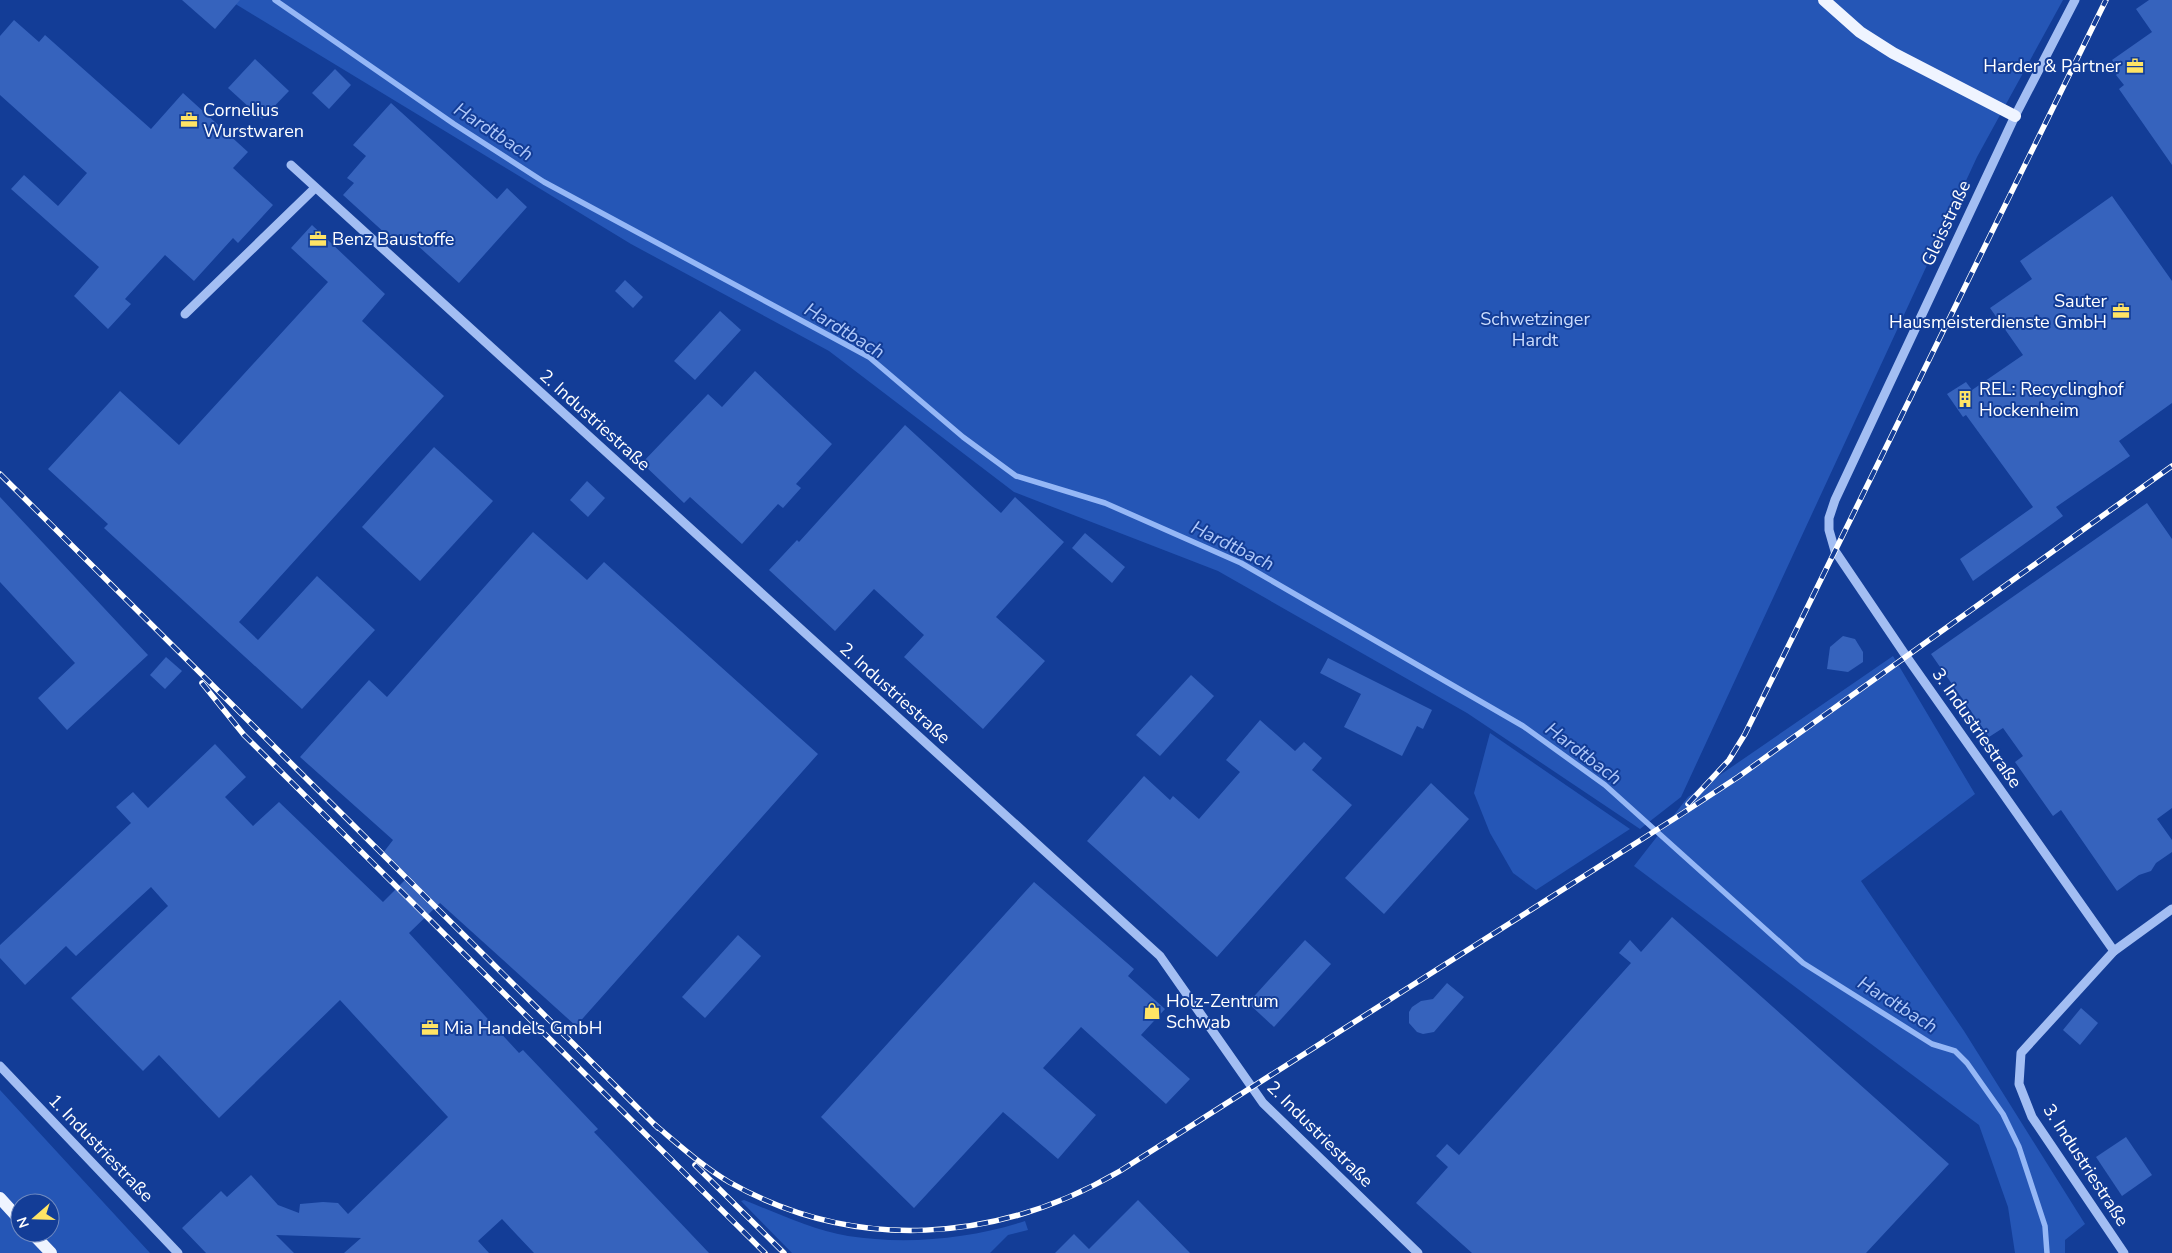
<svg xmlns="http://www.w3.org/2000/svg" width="2172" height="1253" font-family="'Nunito Sans',sans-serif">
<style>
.green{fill:#2556b6;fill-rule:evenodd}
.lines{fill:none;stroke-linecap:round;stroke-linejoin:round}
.stream{stroke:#95b7f6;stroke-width:5.5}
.building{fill:#3663bd}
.minor{stroke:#a3bef3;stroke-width:9}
.major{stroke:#eff4ff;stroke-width:12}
.rail-casing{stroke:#fff;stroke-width:5.5}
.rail{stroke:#133d97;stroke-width:4;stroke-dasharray:11;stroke-linecap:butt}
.labels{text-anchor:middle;stroke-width:4;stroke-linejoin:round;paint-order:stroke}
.poi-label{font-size:18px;fill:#fff;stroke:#133d97;text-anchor:start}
.street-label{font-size:18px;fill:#fff;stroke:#133d97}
.park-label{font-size:18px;fill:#cbdcfd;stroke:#133d97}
.water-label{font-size:19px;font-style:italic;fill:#b0c9fa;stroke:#133d97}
</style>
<rect width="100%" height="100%" fill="#133d97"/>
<g class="green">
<path d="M 229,0 L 2063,0 L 1977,157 L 1681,797 L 1640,829 L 1467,713 L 1218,571 L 1014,492 L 829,351 L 631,244 Z"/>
<path d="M 1893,656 L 1975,794 L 1861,881 L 1964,1031 L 2085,1224 L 2065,1240 L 2065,1253 L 2015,1253 L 2008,1207 L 1979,1125 L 1634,866 L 1688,797 Z"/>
<path d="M 1490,733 L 1630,829 L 1536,890 L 1513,873 L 1490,833 L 1474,793 Z"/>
<path d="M 0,1090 L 150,1253 L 0,1253 ZM 20,1203 L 50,1203 L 50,1233 L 20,1233 Z"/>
<path d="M 744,1200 C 777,1213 812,1230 848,1236 C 906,1245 970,1239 1025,1221 L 1028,1230 L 1008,1235 L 990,1253 L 792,1253 L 741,1201 Z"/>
</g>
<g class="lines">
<path class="stream" d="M 275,0 L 454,124 L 544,182 L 869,357 L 963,437 L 1016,476 L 1105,503 L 1241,563 L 1523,726 L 1605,785 L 1803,963 L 1932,1044 L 1955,1051 L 1967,1063 L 2003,1114 L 2019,1147 L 2045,1226 L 2047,1253"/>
</g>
<g class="building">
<path d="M 182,0 L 240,0 L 215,29 Z"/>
<path d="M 2149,0 L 2172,0 L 2172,165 L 2119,89 L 2124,85 L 2116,75 L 2120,71 L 2112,60 L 2152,32 L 2136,9 Z"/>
<path d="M 14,20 L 39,42 L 45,35 L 151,129 L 183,93 L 248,152 L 233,168 L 273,205 L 238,243 L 233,238 L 194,281 L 165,255 L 125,299 L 131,304 L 108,329 L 74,296 L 99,267 L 11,189 L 24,175 L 58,206 L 87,173 L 0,95 L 0,36 Z"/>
<path d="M 255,59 L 289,91 L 262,119 L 228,88 Z"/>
<path d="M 335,69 L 351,85 L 329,109 L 312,93 Z"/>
<path d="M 391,103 L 497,199 L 507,188 L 527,207 L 459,283 L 406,235 L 398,245 L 343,195 L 354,183 L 347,178 L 366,156 L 353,145 Z"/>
<path d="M 2112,196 L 2172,281 L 2172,403 L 2119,441 L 2130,456 L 2056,507 L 2063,516 L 1973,581 L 1960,559 L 2033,507 L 1966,415 L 1963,417 L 1947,394 L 1966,382 L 1972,390 L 2023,355 L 1990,308 L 2032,279 L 2020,261 Z"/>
<path d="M 312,225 L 385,294 L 362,321 L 444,396 L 239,622 L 258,640 L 317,576 L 375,630 L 302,709 L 104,528 L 108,524 L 48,469 L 120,391 L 179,445 L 328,282 L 291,248 Z"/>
<path d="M 625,280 L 643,297 L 633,308 L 615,291 Z"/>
<path d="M 720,311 L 741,330 L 695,380 L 674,361 Z"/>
<path d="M 755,371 L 832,444 L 796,484 L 801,488 L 783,508 L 778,504 L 742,544 L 690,497 L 684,503 L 642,463 L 708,394 L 722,407 Z"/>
<path d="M 905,425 L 1001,513 L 1015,497 L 1064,542 L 996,617 L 1045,661 L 983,729 L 904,657 L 924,635 L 874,589 L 835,631 L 769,570 L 797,540 L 799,542 Z"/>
<path d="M 434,447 L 493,501 L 420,581 L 362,527 Z"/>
<path d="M 587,481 L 605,498 L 588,517 L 570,500 Z"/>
<path d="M 0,497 L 148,655 L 67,730 L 38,698 L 75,663 L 0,582 Z"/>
<path d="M 2147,503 L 2172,539 L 2172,808 L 2157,819 L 2172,840 L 2172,852 L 2156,863 L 2151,871 L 2139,875 L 2117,891 L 2061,810 L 2053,816 L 2015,762 L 2023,756 L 2003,728 L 1989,737 L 1931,654 Z"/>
<path d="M 533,532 L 587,580 L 604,562 L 818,754 L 576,1026 L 440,903 L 409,933 L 519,1053 L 523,1050 L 598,1129 L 594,1132 L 709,1253 L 534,1253 L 502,1219 L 478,1241 L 489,1253 L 344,1253 L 361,1238 L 276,1235 L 294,1253 L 206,1253 L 182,1228 L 221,1191 L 227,1197 L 251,1175 L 278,1205 L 299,1213 L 300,1204 L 323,1202 L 338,1203 L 348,1214 L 448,1117 L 340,1000 L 219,1118 L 159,1055 L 143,1071 L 71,998 L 168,906 L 151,887 L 76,956 L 66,946 L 25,985 L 0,958 L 0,945 L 131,823 L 116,807 L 133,792 L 148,808 L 215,744 L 246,777 L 225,797 L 253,826 L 279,802 L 383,902 L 409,876 L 383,853 L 393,840 L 300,757 L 369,680 L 387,697 Z"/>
<path d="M 1085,533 L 1125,567 L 1112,583 L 1072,548 Z"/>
<path d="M 1843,636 L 1855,639 L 1863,652 L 1863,662 L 1848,672 L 1827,669 L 1830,647 Z"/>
<path d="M 166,657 L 182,671 L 165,689 L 150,675 Z"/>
<path d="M 1328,658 L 1432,710 L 1423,729 L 1417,726 L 1402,756 L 1344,727 L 1361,694 L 1320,673 Z"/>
<path d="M 1191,675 L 1214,696 L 1160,756 L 1136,735 Z"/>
<path d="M 1260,720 L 1295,751 L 1304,742 L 1322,758 L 1312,770 L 1352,805 L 1217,957 L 1087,841 L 1144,776 L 1170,800 L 1173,796 L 1199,819 L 1240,772 L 1226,760 Z"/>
<path d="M 1431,783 L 1469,819 L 1384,914 L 1345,878 Z"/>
<path d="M 1034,882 L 1134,969 L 1128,976 L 1165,1009 L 1141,1035 L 1190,1079 L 1166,1104 L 1081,1027 L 1043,1068 L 1096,1115 L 1058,1159 L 1003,1112 L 914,1208 L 821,1117 Z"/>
<path d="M 1672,917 L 1949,1164 L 1866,1253 L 1472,1253 L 1416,1203 L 1448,1167 L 1436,1156 L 1447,1144 L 1459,1155 L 1631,963 L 1619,953 L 1630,940 L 1641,952 Z"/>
<path d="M 738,935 L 761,956 L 705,1018 L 682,997 Z"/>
<path d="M 1305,940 L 1331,964 L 1274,1027 L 1248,1003 Z"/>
<path d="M 1447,983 L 1464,997 L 1434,1032 L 1423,1034 L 1417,1032 L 1409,1023 L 1409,1012 L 1412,1007 L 1421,1001 L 1433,999 Z"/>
<path d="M 2081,1008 L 2098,1023 L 2080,1045 L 2063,1030 Z"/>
<path d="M 2126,1137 L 2152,1175 L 2122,1196 L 2096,1157 Z"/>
<path d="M 1138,1200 L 1190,1253 L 1055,1253 L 1074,1234 L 1089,1249 Z"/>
</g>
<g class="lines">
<g class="minor">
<path d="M 2075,0 L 2015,116 L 1835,500 L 1829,518 L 1829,530 L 1835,551 L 1906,656 L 2114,951"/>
<path d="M 291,165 L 1160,956 L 1263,1103 L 1418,1253"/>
<path d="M 185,314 L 315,188"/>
<path d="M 0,1066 L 178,1253"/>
<path d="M 2124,1253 L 2032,1117 L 2019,1084 L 2021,1053 L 2114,951 L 2172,909"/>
</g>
<g class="major">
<path d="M 1824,0 L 1860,32 L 1893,53 L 2015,116"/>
<path d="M 0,1198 L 20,1220"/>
<path d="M 32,1233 L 51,1253"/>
</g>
<g class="rail-casing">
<g id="rail">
<path d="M 0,474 L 658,1128"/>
<path d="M 202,683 L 244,735 L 765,1253"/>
<path d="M 1688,804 L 1729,760 L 1745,734 L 2106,0"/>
<path d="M 654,1124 C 678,1144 702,1166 729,1182 C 855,1253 997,1243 1120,1171 L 1680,815 L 1738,777 L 2172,466"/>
<path d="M 695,1165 L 784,1253"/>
</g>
</g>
<use href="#rail" class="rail"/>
</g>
<defs>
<g id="office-bare" transform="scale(1.35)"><path d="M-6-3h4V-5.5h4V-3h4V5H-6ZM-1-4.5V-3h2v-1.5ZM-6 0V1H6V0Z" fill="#ffe465" stroke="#133d97" stroke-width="2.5" paint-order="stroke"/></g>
<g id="building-bare" transform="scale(1.35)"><path d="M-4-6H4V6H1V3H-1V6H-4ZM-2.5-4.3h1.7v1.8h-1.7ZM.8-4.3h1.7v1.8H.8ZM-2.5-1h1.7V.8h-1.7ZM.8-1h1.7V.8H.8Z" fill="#ffe465" stroke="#133d97" stroke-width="2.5" paint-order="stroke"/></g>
<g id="shop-bare" transform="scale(1.35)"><path d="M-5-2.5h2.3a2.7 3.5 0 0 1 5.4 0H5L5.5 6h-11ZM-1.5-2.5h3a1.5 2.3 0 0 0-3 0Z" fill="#ffe465" stroke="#133d97" stroke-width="2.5" paint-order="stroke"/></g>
</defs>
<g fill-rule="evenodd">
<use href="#office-bare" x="2135" y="66"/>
<use href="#office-bare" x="189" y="120"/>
<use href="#office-bare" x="318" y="239"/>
<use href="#office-bare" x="2121" y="311"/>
<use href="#building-bare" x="1965" y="399"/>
<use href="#shop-bare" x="1152" y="1011"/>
<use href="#office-bare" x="430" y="1028"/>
</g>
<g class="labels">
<g class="poi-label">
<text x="2121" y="72" text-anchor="end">Harder &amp; Partner</text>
<text x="203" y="116">Cornelius<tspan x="203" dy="21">Wurstwaren</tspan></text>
<text x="332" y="245">Benz Baustoffe</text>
<text x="2107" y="307" text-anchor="end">Sauter<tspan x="2107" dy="21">Hausmeisterdienste GmbH</tspan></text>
<text x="1979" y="395">REL: Recyclinghof<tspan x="1979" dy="21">Hockenheim</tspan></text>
<text x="1166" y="1007">Holz-Zentrum<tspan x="1166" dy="21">Schwab</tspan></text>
<text x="444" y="1034">Mia Handels GmbH</text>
</g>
<g class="street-label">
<text transform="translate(1946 223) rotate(-65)" y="6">Gleisstraße</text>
<text transform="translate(595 420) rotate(42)" y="6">2. Industriestraße</text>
<text transform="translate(895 693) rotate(42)" y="6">2. Industriestraße</text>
<text transform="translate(1977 728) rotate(55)" y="6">3. Industriestraße</text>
<text transform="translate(1320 1134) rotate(45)" y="6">2. Industriestraße</text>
<text transform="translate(101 1148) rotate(46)" y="6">1. Industriestraße</text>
<text transform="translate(2086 1165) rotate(57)" y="6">3. Industriestraße</text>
</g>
<g class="park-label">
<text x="1535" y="325">Schwetzinger<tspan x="1535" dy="21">Hardt</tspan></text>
</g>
<g class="water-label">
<text transform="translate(494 131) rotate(33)" y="7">Hardtbach</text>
<text transform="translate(845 330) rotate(31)" y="7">Hardtbach</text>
<text transform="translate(1233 545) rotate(26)" y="7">Hardtbach</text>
<text transform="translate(1584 753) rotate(37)" y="7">Hardtbach</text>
<text transform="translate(1898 1004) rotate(32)" y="7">Hardtbach</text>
</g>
</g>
<g transform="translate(35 1218) rotate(250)"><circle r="24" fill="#133d97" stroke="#718bc1"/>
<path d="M0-4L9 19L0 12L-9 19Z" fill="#ffe465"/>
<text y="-8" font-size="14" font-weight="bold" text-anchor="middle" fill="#ffffff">N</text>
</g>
</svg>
